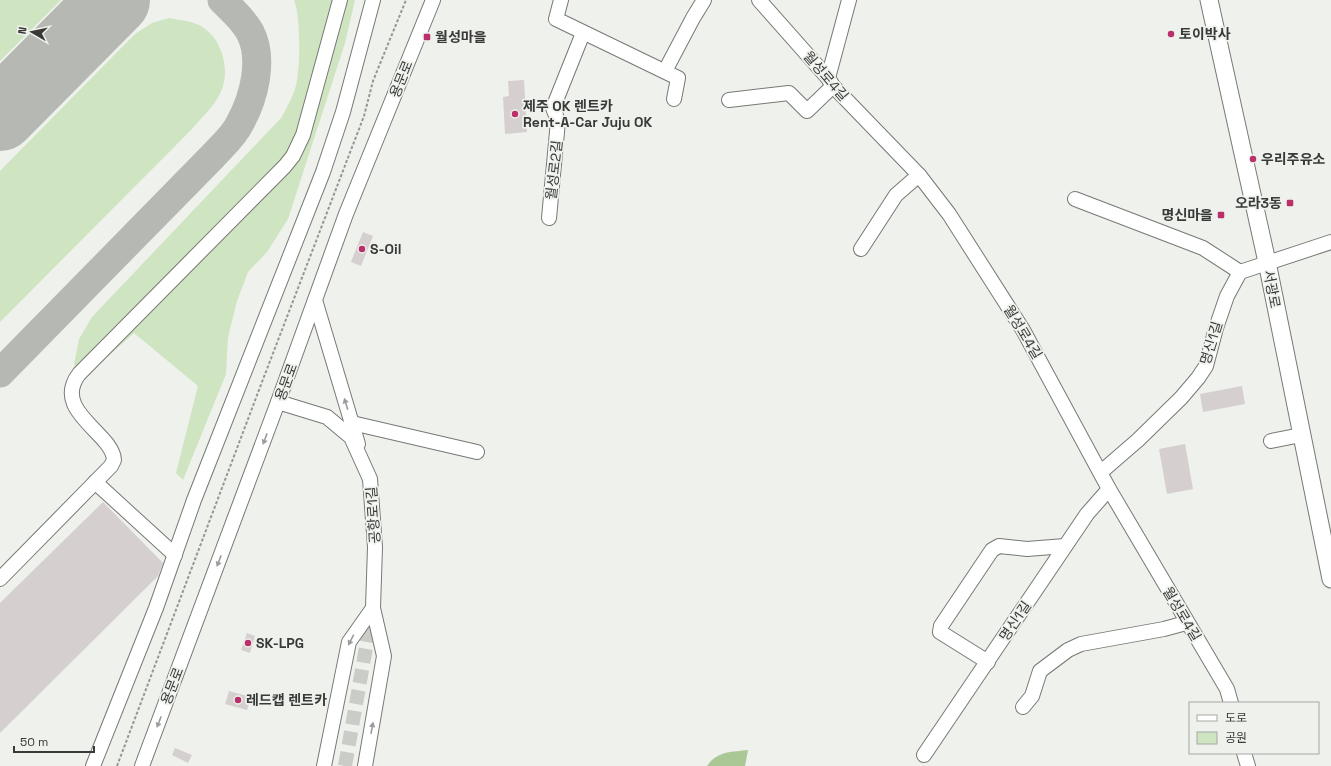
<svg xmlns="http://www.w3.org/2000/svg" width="1331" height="766" font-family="'Space Grotesk','Noto Sans KR',sans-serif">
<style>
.green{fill:#cfe4c1}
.forest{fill:#aac896}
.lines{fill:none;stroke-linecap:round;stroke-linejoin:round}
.taxiway{stroke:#b6b8b4;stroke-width:29}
.runway{stroke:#b6b8b4;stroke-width:72}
.building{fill:#d5cfd0}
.minor-tunnel{stroke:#caccc8;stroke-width:14;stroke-dasharray:14 7;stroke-linecap:butt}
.minor-casing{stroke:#767974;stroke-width:16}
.major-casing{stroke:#767974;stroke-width:19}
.path{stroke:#959793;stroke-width:2;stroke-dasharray:3 2;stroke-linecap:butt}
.minor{stroke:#fff;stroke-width:14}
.major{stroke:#fff;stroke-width:17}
.oneway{fill:#9c9c9c}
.poi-dot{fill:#ba306b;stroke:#eef1ec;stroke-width:1.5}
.labels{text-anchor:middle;stroke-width:3.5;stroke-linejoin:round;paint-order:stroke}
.poi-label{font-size:14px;font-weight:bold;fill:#393a38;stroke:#eef1ec;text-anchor:start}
.street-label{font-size:14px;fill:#393a38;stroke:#eef1ec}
</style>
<rect width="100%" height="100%" fill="#eef1ec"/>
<g class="green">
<path d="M 0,0 L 61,0 L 0,61 Z"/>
<path d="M 294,0 L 355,0 L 345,43 L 288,219 L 267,252 L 248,272 L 237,301 L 228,337 L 226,374 L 183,480 L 176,473 L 198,386 L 134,333 L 87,375 L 74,365 L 79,339 L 92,317 L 282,117 C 286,108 291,100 294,92 C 301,75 301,16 294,0 Z"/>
<path d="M 169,18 C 179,20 191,21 199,25 C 224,38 233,76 217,99 C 211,109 201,118 193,128 L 0,322 L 0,171 L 135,34 L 152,23 Z"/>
</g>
<path class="forest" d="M 748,750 L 745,766 L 707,766 C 717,751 732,752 748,750 Z"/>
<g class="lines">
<path class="taxiway" d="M 0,373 L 213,156 C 222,146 234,136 240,123 C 254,98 264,59 250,32 C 243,19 232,10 222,0"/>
<path class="runway" d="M 0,115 L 114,0"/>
</g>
<g class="building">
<path d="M 524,80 L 527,132 L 505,134 L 503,97 L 509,96 L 508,81 Z"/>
<path d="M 363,232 L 373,236 L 361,266 L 351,262 Z"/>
<path d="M 1242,386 L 1245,404 L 1203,412 L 1200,394 Z"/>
<path d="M 1185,444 L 1193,489 L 1167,494 L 1159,449 Z"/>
<path d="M 103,502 L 163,563 L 158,576 L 0,733 L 0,603 Z"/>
<path d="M 247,633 L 255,636 L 250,653 L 241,650 Z"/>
<path d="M 229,691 L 251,697 L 247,710 L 225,704 Z"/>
<path d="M 175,748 L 192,755 L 188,763 L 172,755 Z"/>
</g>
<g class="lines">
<path class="minor-tunnel" d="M 345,766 L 373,608"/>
<g class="minor-casing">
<g id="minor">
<path d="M 561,0 L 556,19 L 678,78 L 674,99"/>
<path d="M 759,0 L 828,78 L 833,86 L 919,175 L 949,214 L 1023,330 L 1109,489 L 1227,689 L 1231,703"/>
<path d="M 665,71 L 693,18 L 704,0"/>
<path d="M 828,78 L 849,0"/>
<path d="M 729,100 L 789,93 L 807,111 L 833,86"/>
<path d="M 1075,199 L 1203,248 L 1240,272 L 1331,242"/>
<path d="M 549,218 L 558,121 L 553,108 L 583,33"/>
<path d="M 861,249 L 896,195 L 919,175"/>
<path d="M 315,300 L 358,444"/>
<path d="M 278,402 L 327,417 L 351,437 L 370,479 L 375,547 L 373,608 L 384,656 L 365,766"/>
<path d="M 352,423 L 477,452"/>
<path d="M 1271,441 L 1301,435"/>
<path d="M 1101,472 L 1138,440 L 1181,398 L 1198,378 L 1206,366 L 1216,328 L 1227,296 L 1240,272"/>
<path d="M 95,482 L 175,555"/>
<path d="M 0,579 L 111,466 L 114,460 C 113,433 51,411 79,374 L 285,166 L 293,156 L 303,135 L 340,0"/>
<path d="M 988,662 L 940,632 L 941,626 L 992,550 L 999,546 L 1027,549 L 1065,546"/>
<path d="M 1023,707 L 1032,696 L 1040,671 L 1068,650 L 1081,644 L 1164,629 L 1186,623"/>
<path d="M 1244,753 L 1248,766"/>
<path d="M 924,755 L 1087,514 L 1109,489"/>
<path d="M 93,766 L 156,608 L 194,500 L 323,172 L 343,112 L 373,0"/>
<path d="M 142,766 L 278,402 L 346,214 L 433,0"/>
<path d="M 324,766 L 349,642 L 373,608"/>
</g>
</g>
<g class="major-casing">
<path id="major" d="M 1209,0 L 1267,262 L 1331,579"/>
</g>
<path class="path" d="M 117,766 L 262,382 L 364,116 L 373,81 L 406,0"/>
<use href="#minor" class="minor"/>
<use href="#major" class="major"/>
</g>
<defs><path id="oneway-solid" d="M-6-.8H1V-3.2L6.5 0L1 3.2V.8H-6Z"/></defs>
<g class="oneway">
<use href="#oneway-solid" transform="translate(346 404) rotate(-107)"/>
<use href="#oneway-solid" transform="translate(265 439) rotate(110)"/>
<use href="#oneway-solid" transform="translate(219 561) rotate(111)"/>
<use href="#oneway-solid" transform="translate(351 640) rotate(117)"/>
<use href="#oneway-solid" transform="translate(159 722) rotate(111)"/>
<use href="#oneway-solid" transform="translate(372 728) rotate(-80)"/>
</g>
<g class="poi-dot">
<circle cx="1171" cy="34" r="4"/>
<rect x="423" y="33" width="8" height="8" rx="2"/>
<circle cx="515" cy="114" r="4"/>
<circle cx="1253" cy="159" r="4"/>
<rect x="1286" y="199" width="8" height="8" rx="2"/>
<rect x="1217" y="211" width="8" height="8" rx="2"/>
<circle cx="362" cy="249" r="4"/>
<circle cx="248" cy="643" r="4"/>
<circle cx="238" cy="700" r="4"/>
</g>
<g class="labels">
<g class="poi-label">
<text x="1179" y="39">토이박사</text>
<text x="435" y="42">월성마을</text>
<text x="523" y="111">제주 OK 렌트카<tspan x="523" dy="16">Rent-A-Car Juju OK</tspan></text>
<text x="1261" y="164">우리주유소</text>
<text x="1282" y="208" text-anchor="end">오라3동</text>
<text x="1213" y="220" text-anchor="end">명신마을</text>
<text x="370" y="254">S-Oil</text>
<text x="256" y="648">SK-LPG</text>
<text x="246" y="705">레드캡 렌트카</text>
</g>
<g class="street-label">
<text transform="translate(826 76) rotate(49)" y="5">월성로4길</text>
<text transform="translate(401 79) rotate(-68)" y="5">용문로</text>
<text transform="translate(554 170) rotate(-84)" y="5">월성로2길</text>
<text transform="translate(1272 289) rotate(79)" y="5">서광로</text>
<text transform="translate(1023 332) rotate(59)" y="5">월성로4길</text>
<text transform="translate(1211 343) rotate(-73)" y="5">명신1길</text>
<text transform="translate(286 382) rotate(-70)" y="5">용문로</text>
<text transform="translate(373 515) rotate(-94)" y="5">공항로1길</text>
<text transform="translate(1182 614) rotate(59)" y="5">월성로4길</text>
<text transform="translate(1015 621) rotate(-56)" y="5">명신1길</text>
<text transform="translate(172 686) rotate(-69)" y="5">용문로</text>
</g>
</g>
<rect x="1189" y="702" width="130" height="52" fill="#eef1ec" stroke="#a6a8a4"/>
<rect x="1197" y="715" width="20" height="6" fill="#ffffff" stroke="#a6a8a4"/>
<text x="1225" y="722" font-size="12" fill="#393a38">도로</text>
<rect x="1197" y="732" width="20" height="12" fill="#cfe4c1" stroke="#a6a8a4"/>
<text x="1225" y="742" font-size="12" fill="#393a38">공원</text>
<g transform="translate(32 32) rotate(279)" stroke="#eef1ec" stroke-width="3" paint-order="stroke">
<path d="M0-3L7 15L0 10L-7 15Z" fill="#393a38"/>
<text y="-6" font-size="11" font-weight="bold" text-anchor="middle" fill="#393a38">N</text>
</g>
<path d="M14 746v6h80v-6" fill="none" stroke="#393a38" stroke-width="2"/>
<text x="20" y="746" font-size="12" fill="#393a38" stroke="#eef1ec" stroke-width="3" paint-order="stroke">50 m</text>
</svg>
